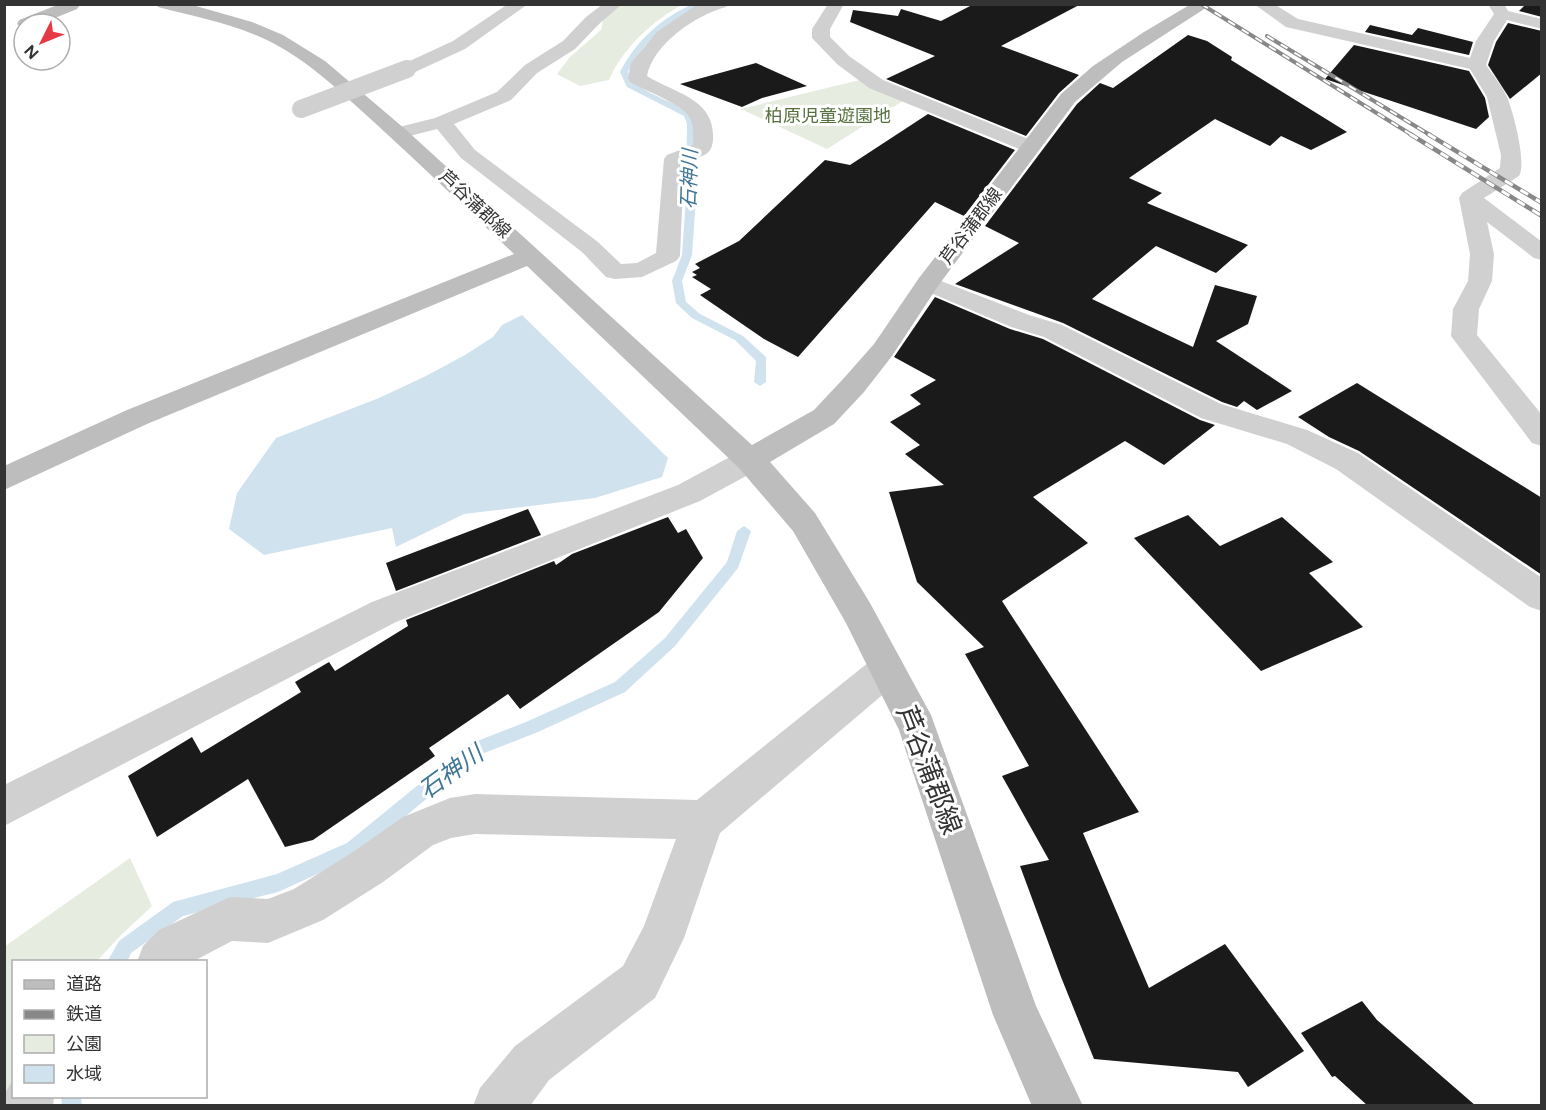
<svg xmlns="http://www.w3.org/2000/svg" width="1546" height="1110" font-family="Figtree,'Noto Sans JP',sans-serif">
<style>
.green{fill:#e6ecdf}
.water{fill:#cfe2ee}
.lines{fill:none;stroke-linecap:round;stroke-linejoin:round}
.stream{fill:#cfe2ee;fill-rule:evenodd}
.building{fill:#1a1a1a}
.street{fill:#d0d0d0;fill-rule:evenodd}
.secondary{fill:#bdbdbd;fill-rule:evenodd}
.rail-far1-casing{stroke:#888;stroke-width:4}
.rail-casing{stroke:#888;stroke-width:4.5}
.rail-far1{stroke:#fff;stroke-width:2;stroke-dasharray:8;stroke-linecap:butt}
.rail{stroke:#fff;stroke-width:3;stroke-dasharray:9;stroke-linecap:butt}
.street-bridge{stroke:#d0d0d0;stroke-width:18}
.labels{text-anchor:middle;stroke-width:6;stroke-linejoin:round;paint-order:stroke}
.far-park-label{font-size:18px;fill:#56703f;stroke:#fff}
.far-street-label{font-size:18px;fill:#333;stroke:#fff}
.far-water-label{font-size:20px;font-style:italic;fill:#3f7597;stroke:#fff}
.water-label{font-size:24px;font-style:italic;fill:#3f7597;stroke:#fff}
.near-street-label{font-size:27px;fill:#333;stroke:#fff}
</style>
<rect width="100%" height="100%" fill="#fff"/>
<g class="green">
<path d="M 621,5 L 682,5 C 653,20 622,49 609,80 L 580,86 L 557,74 L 570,57 L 601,30 L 604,16 Z"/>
<path d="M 868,78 L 909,97 L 827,149 L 741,109 Z"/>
<path d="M 130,858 L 152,906 L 120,936 L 97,961 L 14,962 L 14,1095 L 4,1105 L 4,947 Z"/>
</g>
<path class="water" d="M 522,315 L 668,458 L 662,477 L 595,498 L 464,514 L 396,547 L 392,528 L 264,555 L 229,529 L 237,493 L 276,438 L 379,398 L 426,376 L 465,355 L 493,337 L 502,325 Z"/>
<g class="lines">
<g class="stream">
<path d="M 693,4 L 703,4 C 670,24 646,36 628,72 C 641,100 683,97 695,124 L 696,198 L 692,255 L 682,281 L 686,302 L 700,314 L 743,336 L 766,357 L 766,382 L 760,386 L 754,382 L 756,361 L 735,340 L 692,318 L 676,303 L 672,281 L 682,255 L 686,198 L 687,124 L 684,116 L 627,87 L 620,72 C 636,41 661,18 693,4 Z"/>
<path d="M 744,526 L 751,531 L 738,568 L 675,646 L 625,692 L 538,732 L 479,755 L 359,855 L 278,892 L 183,916 L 131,953 L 127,962 L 107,962 L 119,941 L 173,902 L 277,874 L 347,843 L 467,745 L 526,722 L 615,682 L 665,638 L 727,562 L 737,531 Z"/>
<path d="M 61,1096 L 81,1096 L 82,1106 L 62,1106 Z"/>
</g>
</g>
<g class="building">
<path d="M 974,4 L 1081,4 L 1001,46 L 1079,75 L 1059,93 L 1026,136 L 886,79 L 935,56 L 850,22 L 853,10 L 898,16 L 901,9 L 941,21 Z"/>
<path d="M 1526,4 L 1542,4 L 1542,17 L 1519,11 Z"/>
<path d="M 1508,23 L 1542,31 L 1542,73 L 1510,99 L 1488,65 L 1496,42 Z"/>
<path d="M 1370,25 L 1412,35 L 1418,28 L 1473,42 L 1469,55 L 1365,32 Z"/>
<path d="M 1188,35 L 1207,41 L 1232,57 L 1231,60 L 1347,132 L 1311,150 L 1281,136 L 1270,146 L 1215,119 L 1129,178 L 1162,193 L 1147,203 L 1248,245 L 1216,273 L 1156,246 L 1092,299 L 1193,347 L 1215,285 L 1257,296 L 1248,324 L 1216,341 L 1292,391 L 1257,410 L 1244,401 L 1237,407 L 1222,402 L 1063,323 L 955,284 L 1019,243 L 985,226 L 1077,104 L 1100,83 L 1113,88 Z"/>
<path d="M 1354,45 L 1469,71 L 1485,98 L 1489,117 L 1476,129 L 1325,79 Z"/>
<path d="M 756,63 L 807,86 L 762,98 L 742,107 L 680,84 Z"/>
<path d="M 928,114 L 1015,150 L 964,216 L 935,202 L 798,357 L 764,339 L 700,295 L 711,289 L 692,277 L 697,275 L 692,272 L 700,268 L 695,264 L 739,241 L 825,160 L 850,165 Z"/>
<path d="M 935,297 L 1010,329 L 1043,339 L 1200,420 L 1215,425 L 1164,465 L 1125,441 L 1033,497 L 1088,543 L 1002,601 L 1139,812 L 1083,833 L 1149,988 L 1225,944 L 1304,1051 L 1248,1087 L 1238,1072 L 1094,1059 L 1061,977 L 1020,866 L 1049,860 L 1002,776 L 1029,766 L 965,654 L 984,647 L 917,582 L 889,492 L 944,485 L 905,454 L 920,445 L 890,422 L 921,404 L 910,395 L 936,380 L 894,357 Z"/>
<path d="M 1357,383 L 1542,498 L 1542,575 L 1359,451 L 1329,437 L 1298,417 Z"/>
<path d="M 528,509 L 541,535 L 396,591 L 386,563 Z"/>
<path d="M 1188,515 L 1220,546 L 1282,517 L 1333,562 L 1309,573 L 1363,627 L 1261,671 L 1134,538 Z"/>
<path d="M 668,517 L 678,533 L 686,529 L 703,558 L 659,612 L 520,709 L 508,694 L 429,748 L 435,756 L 313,840 L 285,847 L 248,779 L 157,837 L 128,776 L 192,737 L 201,753 L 301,692 L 295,682 L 329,662 L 335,671 L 408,626 L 406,620 L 554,561 L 556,565 L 572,554 Z"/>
<path d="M 1362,1001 L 1377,1020 L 1476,1106 L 1368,1106 L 1335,1076 L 1332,1077 L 1301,1033 Z"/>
</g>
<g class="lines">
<g class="street">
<path d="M 508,4 L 528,4 L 465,49 L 413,73 L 401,73 L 398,69 L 401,65 L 453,41 Z"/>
<path d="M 603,4 L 622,4 L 598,25 L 575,49 L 537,73 L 511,100 L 454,124 L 475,150 L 598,242 L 621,264 L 637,263 L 656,253 L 664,159 L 667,155 L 693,145 C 693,137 694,128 691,120 C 686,105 645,91 630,82 L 628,78 L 631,63 L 657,32 L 695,6 L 728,4 L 726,7 C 696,15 653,44 647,76 C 672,92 712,98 713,134 C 714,157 703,155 684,162 L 680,256 L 676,261 L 642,277 L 615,279 L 606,277 L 582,252 L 461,158 L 437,129 L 398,139 L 391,137 L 388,133 L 391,129 L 435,118 L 497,92 L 525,65 L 563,41 L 586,17 Z"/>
<path d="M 828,4 L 844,4 L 830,29 L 830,37 L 849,56 L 883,80 L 1038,143 L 1041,147 L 1038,151 L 1031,153 L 1024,151 L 869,88 L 837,64 L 812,38 L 812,29 Z"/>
<path d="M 1254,4 L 1274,4 L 1298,19 L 1470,58 L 1476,41 L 1494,14 L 1488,4 L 1504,4 L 1508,11 L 1542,19 L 1542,29 L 1507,20 L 1494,41 L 1486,65 C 1493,75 1502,86 1507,97 C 1513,111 1527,163 1519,176 L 1484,198 L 1542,242 L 1542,260 L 1534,258 L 1487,222 L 1494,254 L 1492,281 L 1479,309 L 1477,335 L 1542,415 L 1542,446 L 1532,443 L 1451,336 L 1453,309 L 1468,281 L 1470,254 L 1459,198 L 1462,193 L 1500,168 L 1501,155 L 1487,97 L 1470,69 L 1286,27 Z"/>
<path d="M 928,276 L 1029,315 L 1062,325 L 1221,404 L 1307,430 L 1358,453 L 1542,578 L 1542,611 L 1530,607 L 1336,469 L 1287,444 L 1201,418 L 1044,337 L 1011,327 L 919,288 L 916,283 L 919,278 Z"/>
<path d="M 750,449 L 761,452 L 765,460 L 761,468 L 700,501 L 396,622 L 4,826 L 4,785 L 372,602 L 678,485 L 739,452 Z"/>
<path d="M 887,653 L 900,658 L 905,669 L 900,680 L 720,833 L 684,938 L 655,998 L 549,1080 L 530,1106 L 473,1106 L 480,1088 L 515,1046 L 623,966 L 644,926 L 676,839 L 475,834 L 451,838 L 433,845 L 383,882 L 323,920 L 268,943 L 232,941 L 192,962 L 137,962 L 143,946 L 159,930 L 230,897 L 268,899 L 294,889 L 353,852 L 403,817 L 450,798 L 475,794 L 697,800 L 874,658 Z"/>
<path d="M 14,1078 L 14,1096 L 54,1096 L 53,1106 L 4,1106 L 4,1095 Z"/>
</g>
<g class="secondary">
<path d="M 60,4 L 79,6 L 77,9 L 40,24 L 24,24 L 24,29 L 17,24 L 19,20 Z"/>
<path d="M 156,4 L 189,4 L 252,22 L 283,35 L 325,61 L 405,129 L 752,445 L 814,410 L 844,378 L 874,344 L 919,278 L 1061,94 L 1093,66 L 1144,32 L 1191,4 L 1212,4 L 1122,62 L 1075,102 L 938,286 L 892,356 L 864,392 L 834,424 L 770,462 L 815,513 L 870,603 L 931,715 L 1036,1006 L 1083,1106 L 1032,1106 L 993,1015 L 899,730 L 846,623 L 793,531 L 739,468 L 527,266 L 147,424 L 4,490 L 4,466 L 127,410 L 514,254 C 468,210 422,166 375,123 C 343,94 310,62 271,42 C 235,24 197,17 158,7 Z"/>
</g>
<g class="rail-far1-casing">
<g id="rail-far1">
<path d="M 1201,4 L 1412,135"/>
<path d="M 1267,36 L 1430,135"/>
</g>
</g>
<g class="rail-casing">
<g id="rail">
<path d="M 1410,134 L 1542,216"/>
<path d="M 1428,134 L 1542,203"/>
</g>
</g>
<use href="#rail-far1" class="rail-far1"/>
<use href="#rail" class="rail"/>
<path class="street-bridge" d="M 301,109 L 407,69"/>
</g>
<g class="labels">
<g class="far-park-label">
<text x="828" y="122">柏原児童遊園地</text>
</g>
<g class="far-street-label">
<text transform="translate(475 204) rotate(43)" y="6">芦谷蒲郡線</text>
<text transform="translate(971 226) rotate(-53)" y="6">芦谷蒲郡線</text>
</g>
<g class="far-water-label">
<text transform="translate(689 179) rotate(-88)" y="7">石神川</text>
</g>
<g class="water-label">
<text transform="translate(451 772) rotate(-36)" y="8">石神川</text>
</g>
<g class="near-street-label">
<text transform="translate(929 770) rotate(69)" y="9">芦谷蒲郡線</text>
</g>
</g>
<rect width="1546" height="1110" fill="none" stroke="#333333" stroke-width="12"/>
<rect x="12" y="960" width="195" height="138" fill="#ffffff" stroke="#adadad" stroke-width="1.5"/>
<rect x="24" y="980" width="30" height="9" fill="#bdbdbd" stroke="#adadad" stroke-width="1.5"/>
<text x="66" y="990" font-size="18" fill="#333333">道路</text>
<rect x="24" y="1010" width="30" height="9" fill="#888888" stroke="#adadad" stroke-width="1.5"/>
<text x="66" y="1020" font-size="18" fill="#333333">鉄道</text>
<rect x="24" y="1035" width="30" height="18" fill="#e6ecdf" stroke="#adadad" stroke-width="1.5"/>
<text x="66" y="1050" font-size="18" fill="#333333">公園</text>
<rect x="24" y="1065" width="30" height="18" fill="#cfe2ee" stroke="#adadad" stroke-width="1.5"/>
<text x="66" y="1080" font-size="18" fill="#333333">水域</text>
<g transform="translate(42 42) rotate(227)"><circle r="28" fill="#ffffff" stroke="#adadad" stroke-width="1.5"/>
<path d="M0-4.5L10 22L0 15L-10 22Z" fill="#e63946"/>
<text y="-9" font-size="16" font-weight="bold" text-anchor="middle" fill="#333333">N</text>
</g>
</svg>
